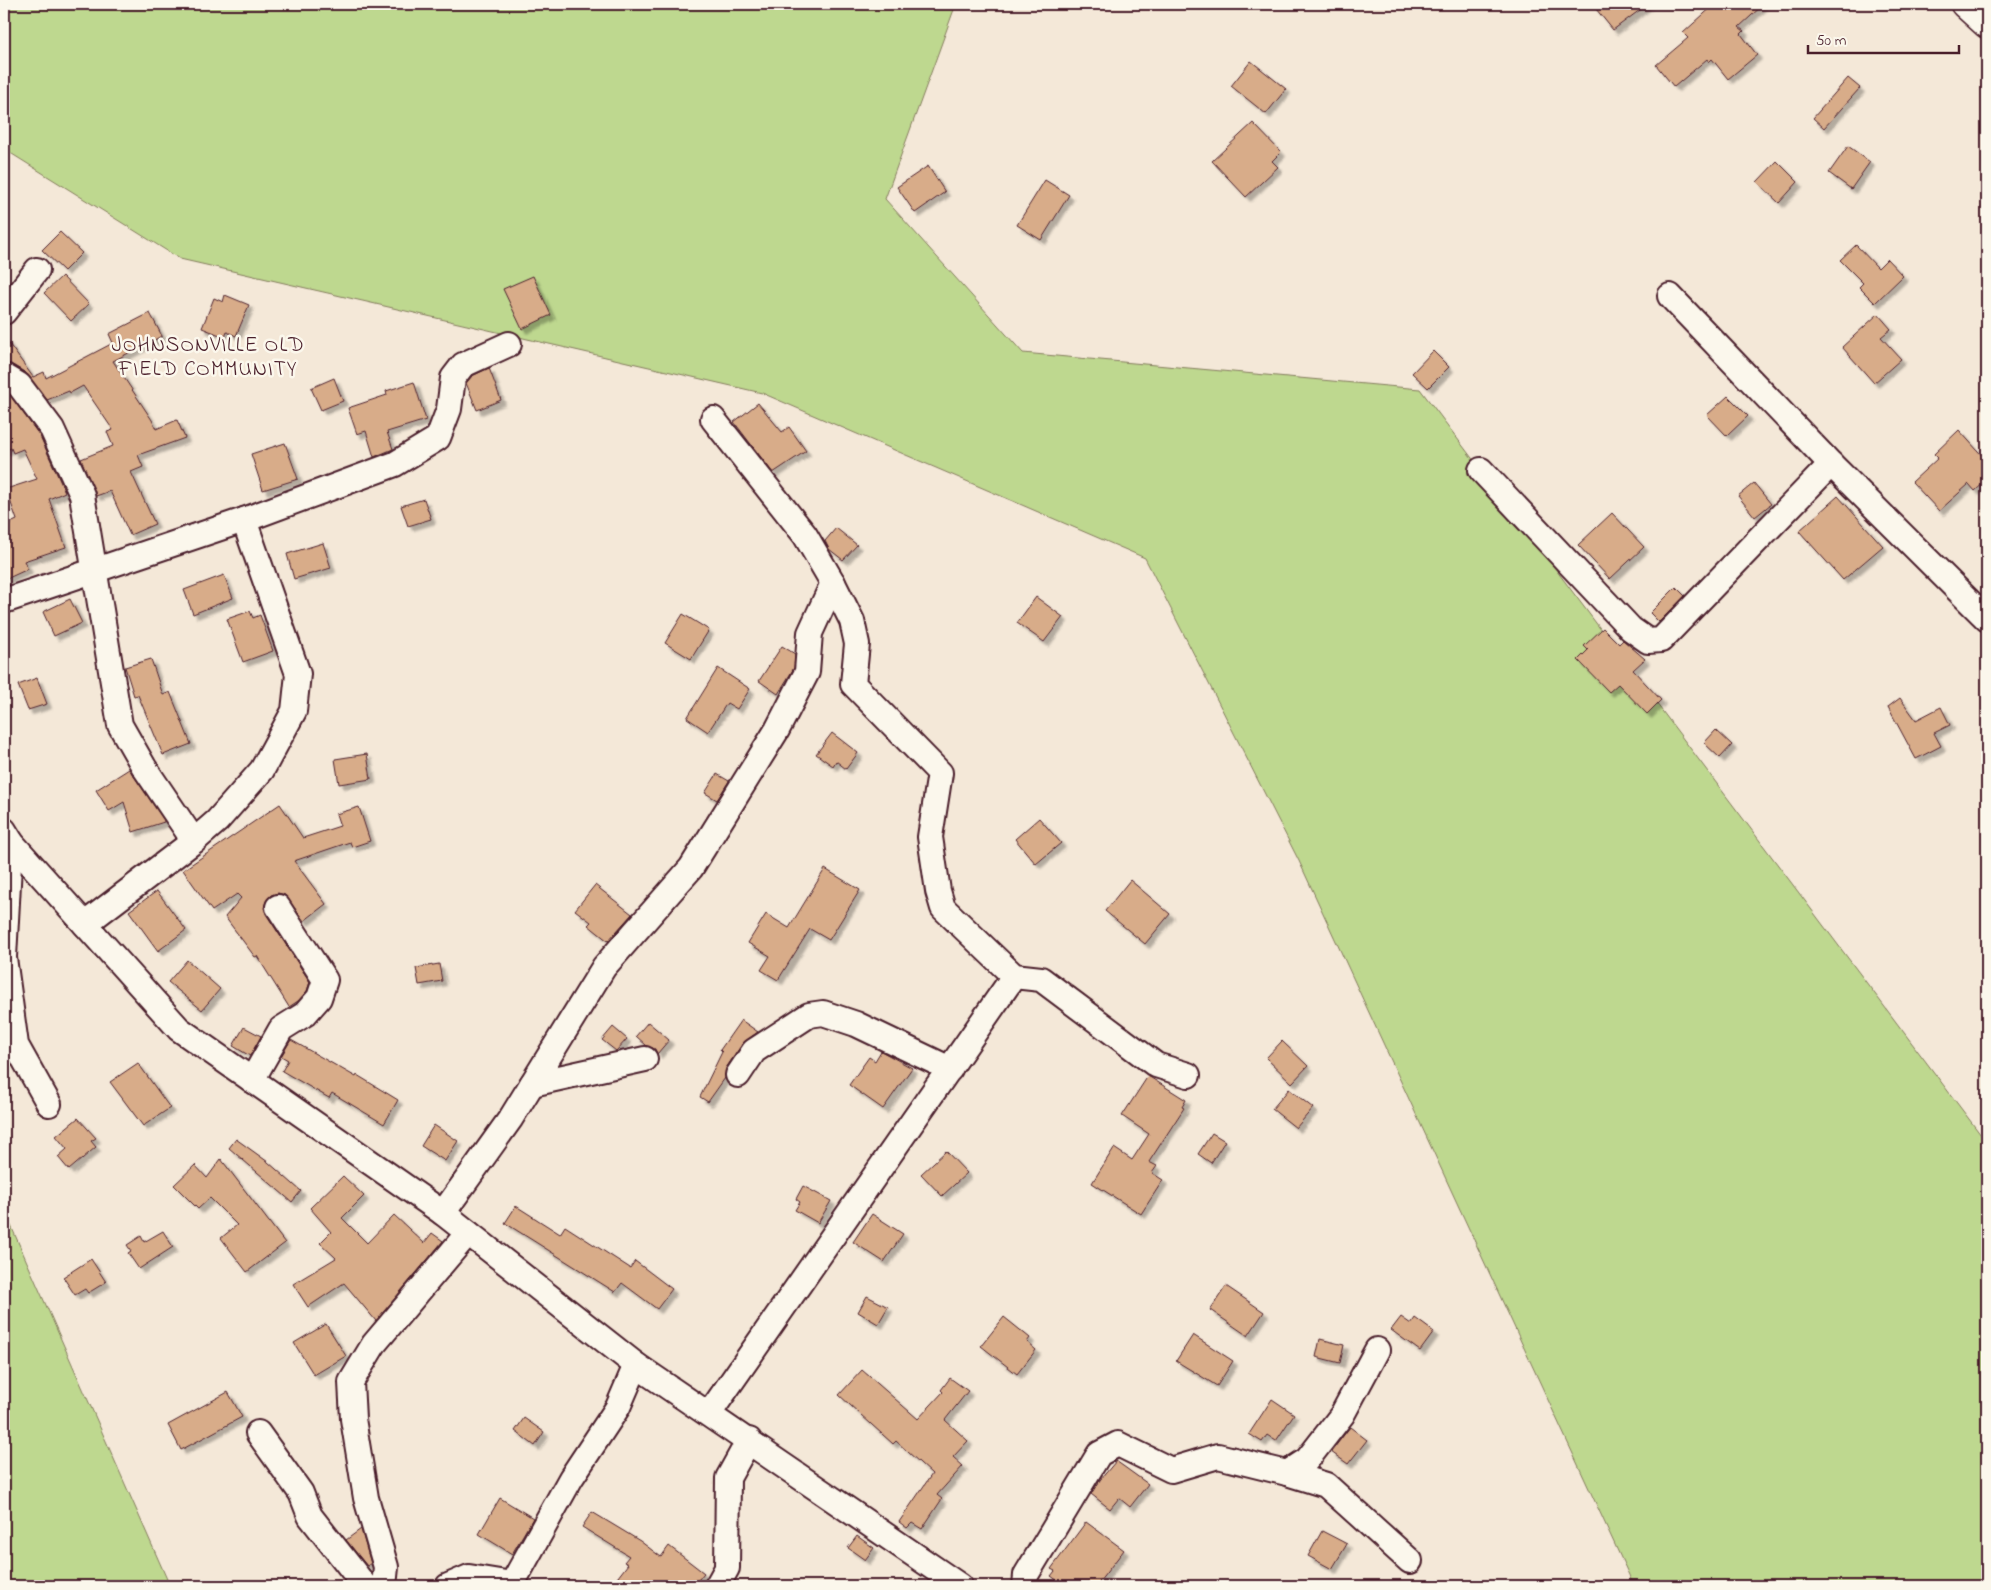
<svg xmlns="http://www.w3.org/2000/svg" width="1991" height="1590" font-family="'Indie Flower',sans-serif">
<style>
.green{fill:#bed88f;stroke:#847c5d}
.building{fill:#d8ac89;stroke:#4a1f2b;filter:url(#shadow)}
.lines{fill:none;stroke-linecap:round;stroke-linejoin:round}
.street-casing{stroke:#4a1f2b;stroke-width:28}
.secondary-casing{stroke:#4a1f2b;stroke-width:31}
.street{stroke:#fbf7ec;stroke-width:24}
.secondary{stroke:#fbf7ec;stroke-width:28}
.labels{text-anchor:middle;stroke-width:5;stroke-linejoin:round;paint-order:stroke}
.neighbourhood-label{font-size:21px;letter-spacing:1px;fill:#4a1f2b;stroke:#fbf7ec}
</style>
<defs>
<filter id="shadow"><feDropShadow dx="4.5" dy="4.5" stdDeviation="1" flood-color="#0004"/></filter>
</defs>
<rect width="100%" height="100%" fill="#f4e8d8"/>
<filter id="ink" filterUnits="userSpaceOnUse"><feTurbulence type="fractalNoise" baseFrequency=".02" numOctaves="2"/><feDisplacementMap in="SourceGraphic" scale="10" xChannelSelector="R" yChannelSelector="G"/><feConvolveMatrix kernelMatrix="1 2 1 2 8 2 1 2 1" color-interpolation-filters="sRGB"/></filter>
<g filter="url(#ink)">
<g class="green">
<path d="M 4,4 L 956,4 L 885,199 L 1023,353 L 1420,389 L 1987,1143 L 1987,1586 L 1634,1586 L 1299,861 L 1145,558 L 762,393 L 180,259 L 4,149 Z"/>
<path d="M 4,1210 L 170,1586 L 4,1586 Z"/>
</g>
<g class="building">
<path d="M 1592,4 L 1648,4 L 1613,30 Z"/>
<path d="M 1715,4 L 1764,4 L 1739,27 L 1744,31 L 1741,34 L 1757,55 L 1728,79 L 1712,59 L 1709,62 L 1707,59 L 1674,87 L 1656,65 L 1688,38 L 1683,33 Z"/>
<path d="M 1251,61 L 1286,89 L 1266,114 L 1231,86 Z"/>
<path d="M 1848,78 L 1860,88 L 1824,128 L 1813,118 Z"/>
<path d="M 1253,123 L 1281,152 L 1272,161 L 1278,167 L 1246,197 L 1212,161 Z"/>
<path d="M 1848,146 L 1870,162 L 1851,189 L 1829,173 Z"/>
<path d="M 1777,161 L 1798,182 L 1779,203 L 1757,182 Z"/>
<path d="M 928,166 L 945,192 L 915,213 L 897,187 Z"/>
<path d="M 1045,180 L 1069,195 L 1041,240 L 1017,225 Z"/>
<path d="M 60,232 L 82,253 L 64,271 L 42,250 Z"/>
<path d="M 1856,245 L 1878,268 L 1887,259 L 1903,276 L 1875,303 L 1859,287 L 1863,283 L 1840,260 Z"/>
<path d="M 62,276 L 89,304 L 71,321 L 44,293 Z"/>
<path d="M 533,276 L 551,315 L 522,329 L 503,289 Z"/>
<path d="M 225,295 L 249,305 L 236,336 L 227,332 L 225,337 L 202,328 L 214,298 L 223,302 Z"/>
<path d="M 150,313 L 162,336 L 113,361 L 152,420 L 156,429 L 177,420 L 185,438 L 138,455 L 143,467 L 131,472 L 155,524 L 130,535 L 110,491 L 96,496 L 81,459 L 113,446 L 107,432 L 113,430 L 83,386 L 70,393 L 69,391 L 47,400 L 26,373 L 11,364 L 4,362 L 4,337 L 33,377 L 44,372 L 46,378 L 113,343 L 109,334 Z"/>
<path d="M 1878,314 L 1891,329 L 1881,337 L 1901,359 L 1874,383 L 1842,347 Z"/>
<path d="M 1433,351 L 1449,367 L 1428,388 L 1412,373 Z"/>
<path d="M 489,368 L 501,400 L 477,410 L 466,383 L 472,376 Z"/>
<path d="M 334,378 L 343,401 L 321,410 L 311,388 Z"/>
<path d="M 414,382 L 426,420 L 387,432 L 393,449 L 374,457 L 366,431 L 357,434 L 348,408 L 387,395 L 386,391 Z"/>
<path d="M 5,392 L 10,395 L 40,436 L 65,492 L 49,499 L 66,547 L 24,561 L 28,569 L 4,580 L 4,526 L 17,520 L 6,489 L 37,479 L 23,449 L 13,453 L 11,448 L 4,451 Z"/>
<path d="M 1728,396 L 1748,416 L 1727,436 L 1707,415 Z"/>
<path d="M 758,403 L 782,432 L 789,427 L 806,451 L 773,473 L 734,422 Z"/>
<path d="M 1959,430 L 1987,461 L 1987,480 L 1975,491 L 1969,484 L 1939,511 L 1912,482 L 1938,458 L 1934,454 Z"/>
<path d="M 285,443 L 298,479 L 263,490 L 251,454 Z"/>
<path d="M 1754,483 L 1771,504 L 1755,517 L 1738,496 Z"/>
<path d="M 1838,496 L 1883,546 L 1843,580 L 1799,531 Z"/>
<path d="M 424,499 L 431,519 L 408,526 L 401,506 Z"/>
<path d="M 1612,513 L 1644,547 L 1610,579 L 1578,545 Z"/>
<path d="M 836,528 L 857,545 L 843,560 L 829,549 L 825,541 Z"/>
<path d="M 323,543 L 331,568 L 294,579 L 287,554 Z"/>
<path d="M 224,575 L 233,598 L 193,614 L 184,590 Z"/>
<path d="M 1676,587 L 1685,596 L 1659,622 L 1650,613 Z"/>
<path d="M 1036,597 L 1063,617 L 1044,642 L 1017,623 Z"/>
<path d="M 70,599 L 82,623 L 54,636 L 43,612 Z"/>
<path d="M 250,611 L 253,618 L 260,615 L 273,651 L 243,662 L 227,619 Z"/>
<path d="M 683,614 L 709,630 L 691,659 L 665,643 Z"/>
<path d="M 1603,628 L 1619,644 L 1623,640 L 1645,659 L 1633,670 L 1661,700 L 1647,714 L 1618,684 L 1609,692 L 1578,660 L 1588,650 L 1584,646 Z"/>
<path d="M 782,646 L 795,654 L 794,668 L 778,694 L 759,681 Z"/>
<path d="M 151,659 L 163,695 L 170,692 L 191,744 L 163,755 L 138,695 L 134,696 L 125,667 Z"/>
<path d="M 718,668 L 750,689 L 737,709 L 727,703 L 708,732 L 687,718 Z"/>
<path d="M 37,678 L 47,704 L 28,710 L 18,685 Z"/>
<path d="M 1900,698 L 1916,720 L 1941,707 L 1950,725 L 1934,733 L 1941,746 L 1916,759 L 1888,707 Z"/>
<path d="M 1716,730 L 1732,745 L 1720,758 L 1704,743 Z"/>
<path d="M 832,733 L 858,753 L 846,769 L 836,761 L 833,766 L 816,754 Z"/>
<path d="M 367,754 L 371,779 L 339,784 L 335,759 Z"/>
<path d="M 129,769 L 164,820 L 164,822 L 133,832 L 124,802 L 109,811 L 96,790 Z"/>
<path d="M 717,774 L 729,781 L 717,800 L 705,793 Z"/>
<path d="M 280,804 L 303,838 L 340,826 L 336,814 L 359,807 L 370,841 L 352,847 L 350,842 L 294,861 L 326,904 L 304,921 L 285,895 L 278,893 L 271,895 L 266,901 L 264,908 L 266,914 L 310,982 L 307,991 L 298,1001 L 289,1007 L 257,956 L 255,957 L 225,917 L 241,898 L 237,894 L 212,911 L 183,870 Z"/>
<path d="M 1039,818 L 1061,843 L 1036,864 L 1015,839 Z"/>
<path d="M 825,869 L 860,890 L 829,940 L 810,929 L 778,980 L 761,970 L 770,956 L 748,943 L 766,914 L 789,928 Z"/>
<path d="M 1130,880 L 1170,914 L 1145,944 L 1105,911 Z"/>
<path d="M 595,885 L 632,914 L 608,941 L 588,925 L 591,922 L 575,910 Z"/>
<path d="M 157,891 L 186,930 L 158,951 L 129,911 Z"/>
<path d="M 187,960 L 220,989 L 202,1010 L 168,982 Z"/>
<path d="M 439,964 L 442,981 L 419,985 L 416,968 Z"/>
<path d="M 741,1020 L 758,1032 L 743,1043 L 726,1068 L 725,1078 L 708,1102 L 700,1097 L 722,1052 L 720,1050 Z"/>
<path d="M 648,1022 L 669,1040 L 657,1054 L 655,1049 L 647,1046 L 636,1036 Z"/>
<path d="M 244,1027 L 261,1036 L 250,1056 L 233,1046 Z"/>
<path d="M 613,1027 L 627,1039 L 616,1051 L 602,1040 Z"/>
<path d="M 291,1040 L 356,1077 L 357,1075 L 398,1100 L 384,1124 L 332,1093 L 329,1098 L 282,1071 L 288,1060 L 281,1056 Z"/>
<path d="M 1282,1041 L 1308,1066 L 1292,1083 L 1266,1058 Z"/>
<path d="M 881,1051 L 912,1068 L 883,1109 L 849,1085 L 869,1057 L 875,1061 Z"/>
<path d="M 138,1063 L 170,1108 L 143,1126 L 110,1082 Z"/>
<path d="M 1148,1076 L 1186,1100 L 1182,1107 L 1184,1108 L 1149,1162 L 1157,1166 L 1152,1173 L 1163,1180 L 1141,1214 L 1092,1183 L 1114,1148 L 1132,1160 L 1149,1134 L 1122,1116 Z"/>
<path d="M 1289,1089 L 1313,1108 L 1296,1128 L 1272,1109 Z"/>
<path d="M 78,1118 L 96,1138 L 91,1141 L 96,1147 L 69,1170 L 58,1157 L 67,1149 L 56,1136 Z"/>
<path d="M 434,1125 L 458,1141 L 445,1161 L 421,1146 Z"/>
<path d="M 1212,1133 L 1225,1141 L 1211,1163 L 1198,1154 Z"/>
<path d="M 236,1139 L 268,1162 L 301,1191 L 292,1202 L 229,1148 Z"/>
<path d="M 946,1151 L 967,1173 L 942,1196 L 921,1174 Z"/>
<path d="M 221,1159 L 285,1243 L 247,1272 L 221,1238 L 237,1225 L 210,1198 L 198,1209 L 174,1185 L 195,1165 L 207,1178 Z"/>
<path d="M 343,1176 L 364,1196 L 342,1218 L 367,1243 L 394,1215 L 424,1243 L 432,1233 L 443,1241 L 376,1321 L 344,1283 L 308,1307 L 293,1284 L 336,1258 L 320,1243 L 331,1232 L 310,1208 Z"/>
<path d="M 803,1186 L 831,1201 L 818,1223 L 795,1210 L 800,1202 L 796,1199 Z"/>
<path d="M 516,1206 L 560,1234 L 565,1226 L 630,1268 L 635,1261 L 672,1289 L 657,1309 L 622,1283 L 615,1292 L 505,1223 Z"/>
<path d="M 872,1214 L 903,1234 L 884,1262 L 853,1242 Z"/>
<path d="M 163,1231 L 173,1247 L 139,1269 L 128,1253 L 131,1251 L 127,1245 L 141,1236 L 144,1242 Z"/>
<path d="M 91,1259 L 106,1282 L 88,1293 L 85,1289 L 75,1295 L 63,1277 Z"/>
<path d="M 1226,1286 L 1264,1312 L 1248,1336 L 1210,1310 Z"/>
<path d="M 867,1296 L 888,1307 L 878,1324 L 858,1312 Z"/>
<path d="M 1004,1317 L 1030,1338 L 1027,1342 L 1036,1350 L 1017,1374 L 981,1346 Z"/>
<path d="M 1401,1317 L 1411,1324 L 1415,1318 L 1434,1332 L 1420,1351 L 1391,1330 Z"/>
<path d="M 326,1324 L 346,1356 L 314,1375 L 294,1343 Z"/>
<path d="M 1193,1335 L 1233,1361 L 1217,1386 L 1176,1361 Z"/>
<path d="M 1320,1339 L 1344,1345 L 1340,1363 L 1316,1357 Z"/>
<path d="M 862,1370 L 918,1419 L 943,1392 L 941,1390 L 950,1378 L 968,1391 L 945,1420 L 968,1441 L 953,1457 L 963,1466 L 937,1495 L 942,1499 L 922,1529 L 912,1523 L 907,1528 L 899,1522 L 932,1474 L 896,1441 L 893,1444 L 839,1395 Z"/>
<path d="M 228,1392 L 242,1417 L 181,1450 L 168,1425 Z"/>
<path d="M 1272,1399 L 1294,1414 L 1276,1441 L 1267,1435 L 1262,1442 L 1249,1434 Z"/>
<path d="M 524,1418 L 544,1432 L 535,1446 L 515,1431 Z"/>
<path d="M 1350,1427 L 1367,1440 L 1348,1464 L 1331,1452 Z"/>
<path d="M 1116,1461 L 1148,1484 L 1130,1507 L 1119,1498 L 1110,1509 L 1091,1494 L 1100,1480 Z"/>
<path d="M 500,1498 L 533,1518 L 512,1554 L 479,1534 Z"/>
<path d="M 592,1512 L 640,1541 L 661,1557 L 669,1546 L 704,1573 L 693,1586 L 611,1586 L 628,1564 L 624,1562 L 629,1556 L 582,1527 Z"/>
<path d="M 1086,1522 L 1124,1550 L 1096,1586 L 1065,1586 L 1051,1576 L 1055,1571 L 1051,1569 Z"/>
<path d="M 361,1529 L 371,1563 L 367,1566 L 346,1540 Z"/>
<path d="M 1322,1531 L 1347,1544 L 1332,1569 L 1308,1556 Z"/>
<path d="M 857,1536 L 874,1548 L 865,1560 L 848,1548 Z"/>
</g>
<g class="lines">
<g class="street-casing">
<g id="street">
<path d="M 1670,296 L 1831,464"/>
<path d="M 4,312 L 37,270"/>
<path d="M 4,376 L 19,385 L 52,429 L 82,495 L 120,725 L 144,767 L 194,841"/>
<path d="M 713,419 L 805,535 L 833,583 L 852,621 L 857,644 L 853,684 L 940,773 L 930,837 L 938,891 L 943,908 L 1014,976 L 1041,979 L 1156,1065 L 1188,1075"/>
<path d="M 1481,470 L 1631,629 L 1648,641 L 1661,640 L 1831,464 L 1987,619"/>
<path d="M 4,601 L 244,520 L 395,464 L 438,438 L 449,409 L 453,378 L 463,365 L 509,344"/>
<path d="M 4,830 L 12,843 L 179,1029 L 443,1213 L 636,1365 L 960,1586"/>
<path d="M 85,924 L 194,841 L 217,821 L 262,770 L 294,711 L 298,674 L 244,520"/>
<path d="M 4,957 L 9,865 L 12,843"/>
<path d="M 4,958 L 16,1045 L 49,1104"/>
<path d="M 738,1075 L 754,1051 L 809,1015 L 823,1013 L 856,1024 L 950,1069"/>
<path d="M 252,1080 L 281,1029 L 305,1014 L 319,998 L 325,980 L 278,907"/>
<path d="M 532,1084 L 645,1059"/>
<path d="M 443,1213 L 511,1118 L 604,967 L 691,868 L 777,730 L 807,672 L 810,633 L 833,583"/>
<path d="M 709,1414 L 1014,976"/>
<path d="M 258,1433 L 301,1493 L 310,1516 L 365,1586"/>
<path d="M 1287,1473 L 1326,1485 L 1410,1561"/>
<path d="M 384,1586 L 386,1567 L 366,1498 L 353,1419 L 351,1382 L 374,1344 L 468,1233"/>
<path d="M 448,1586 L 469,1577 L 512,1584"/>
<path d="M 514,1586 L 512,1584 L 571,1478 L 618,1407 L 636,1365"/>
<path d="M 717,1586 L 727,1568 L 728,1478 L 749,1440"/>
<path d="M 1025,1586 L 1026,1575 L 1099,1454 L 1118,1444 L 1171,1470 L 1218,1456 L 1287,1473 L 1307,1460 L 1342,1415 L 1377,1350"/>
</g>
</g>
<g class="secondary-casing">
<path id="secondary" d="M 1965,4 L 1987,24"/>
</g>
<use href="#street" class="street"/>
<use href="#secondary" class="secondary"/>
</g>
</g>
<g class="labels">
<g class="neighbourhood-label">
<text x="208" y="351">JOHNSONVILLE OLD<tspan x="208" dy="24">FIELD COMMUNITY</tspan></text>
</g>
</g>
<rect width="1991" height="1590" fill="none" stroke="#fbf7ec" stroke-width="20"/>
<rect x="10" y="10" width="1971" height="1570" fill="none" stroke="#4a1f2b" stroke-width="2" filter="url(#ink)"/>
<path d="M1808 45v8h151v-8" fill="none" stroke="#4a1f2b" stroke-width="2.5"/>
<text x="1816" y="45" font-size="15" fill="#4a1f2b" stroke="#fbf7ec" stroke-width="4" paint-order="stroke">50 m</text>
</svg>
